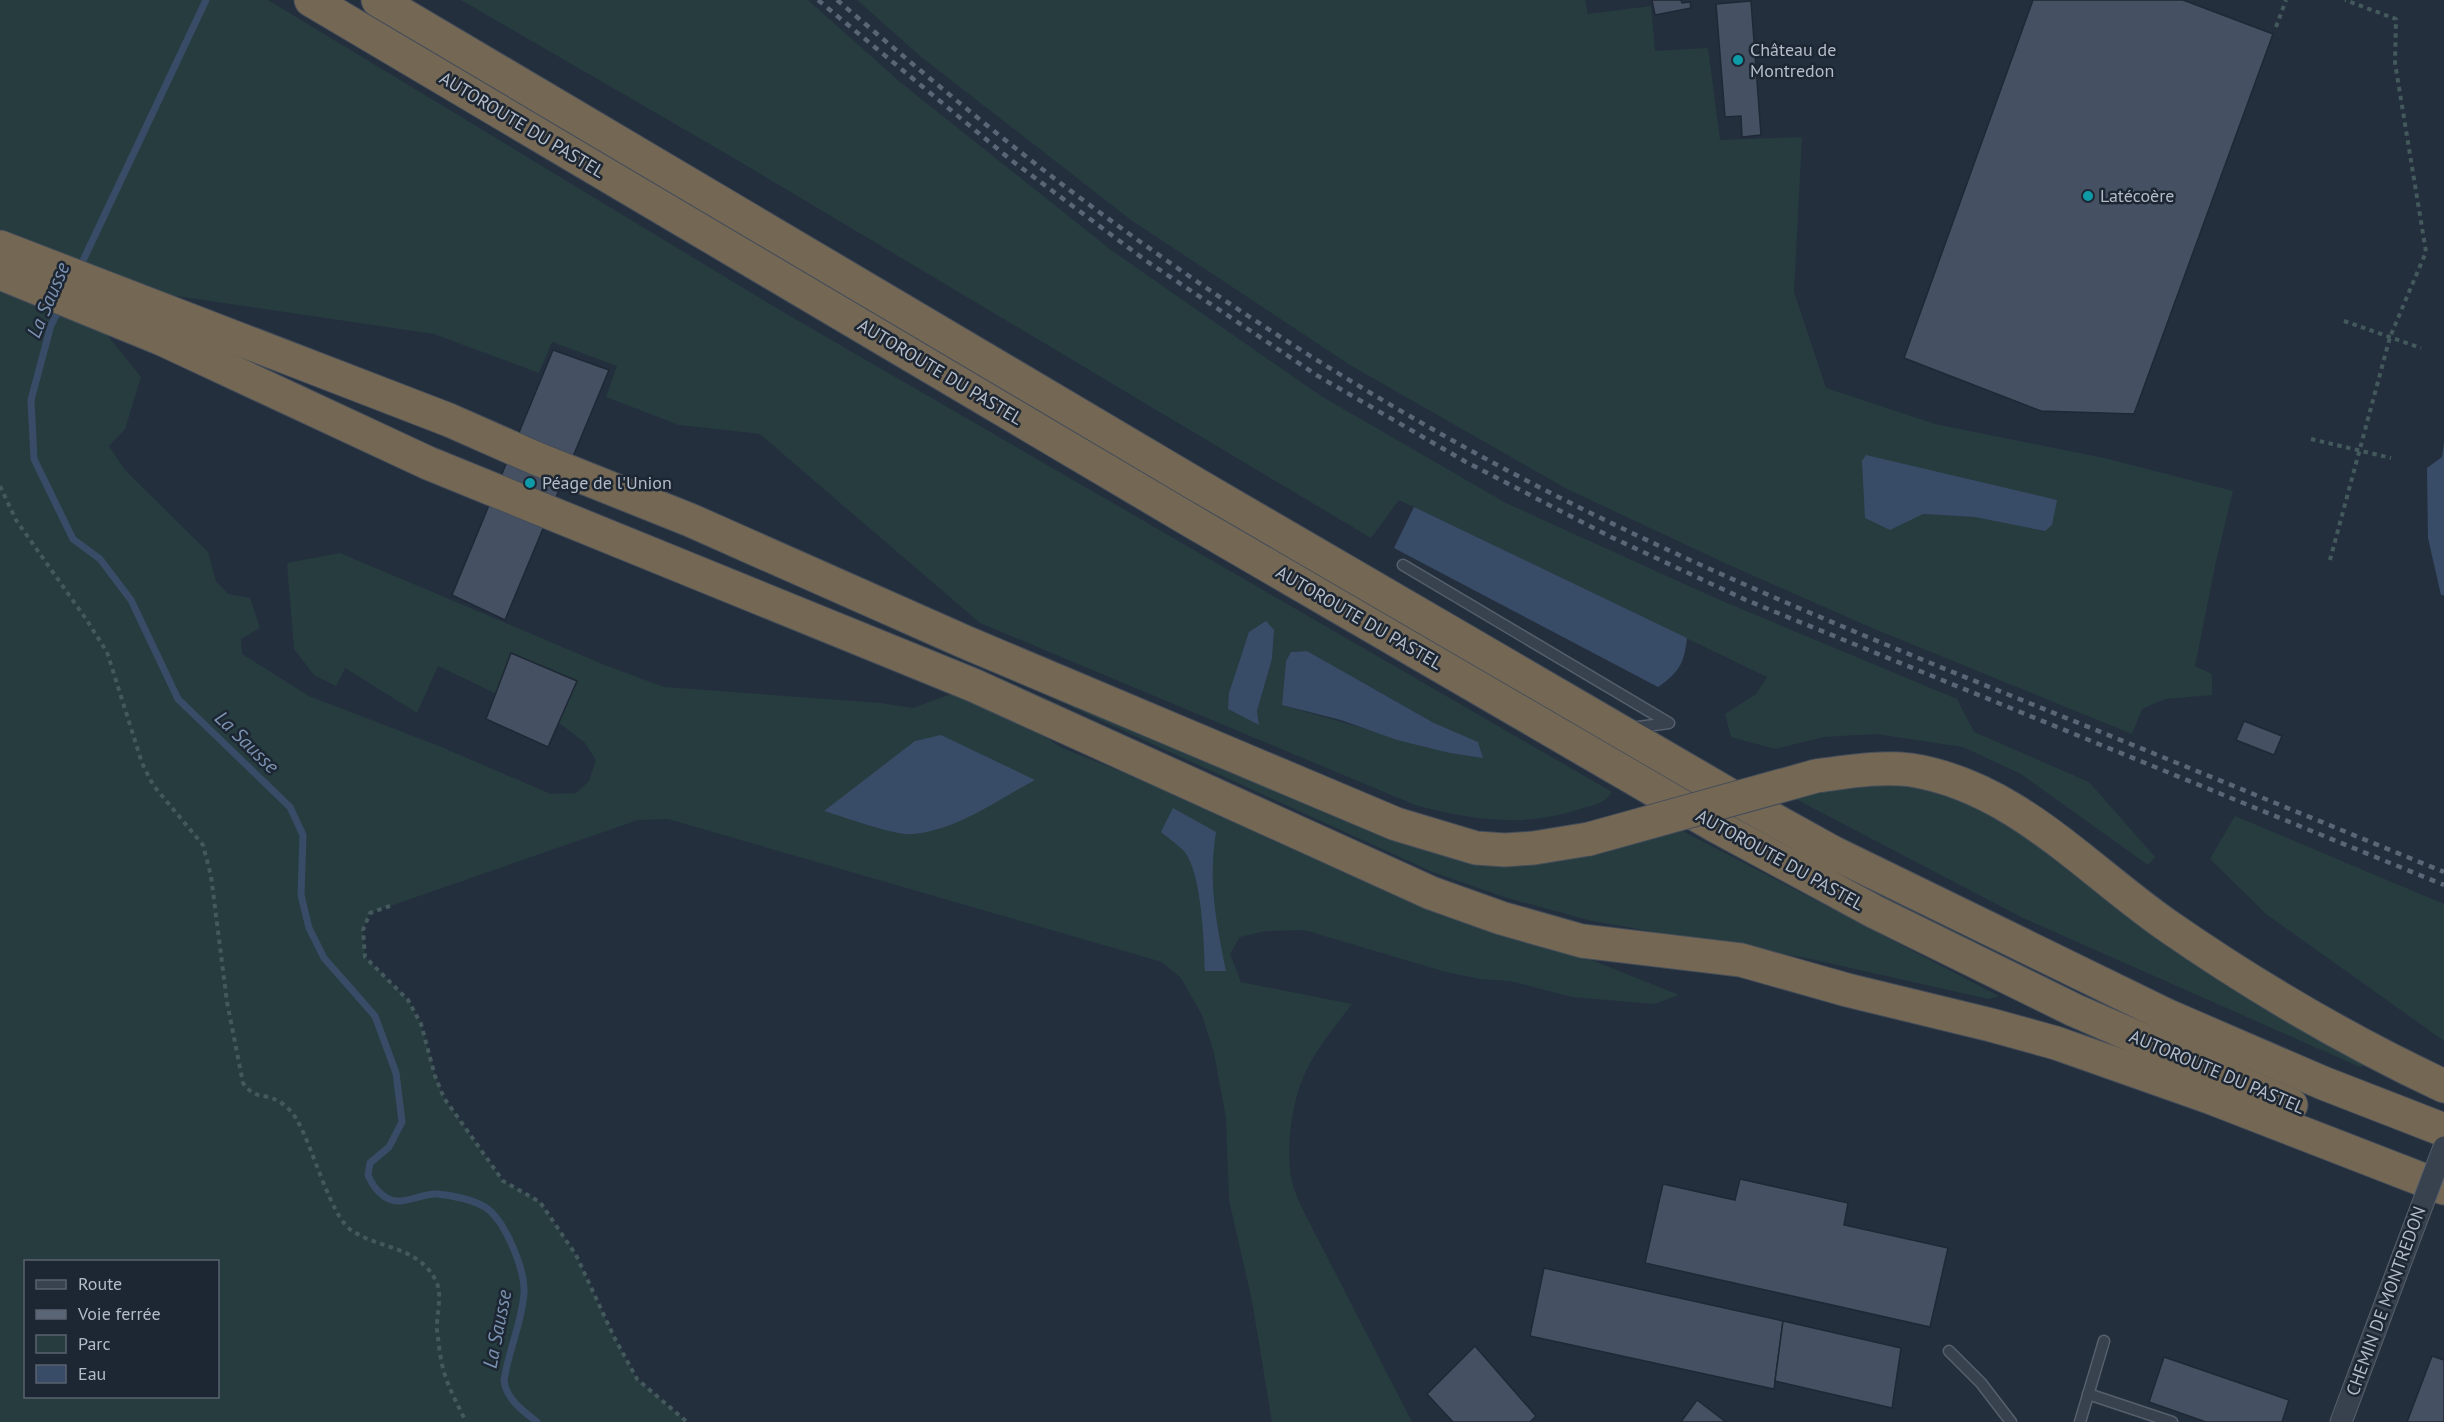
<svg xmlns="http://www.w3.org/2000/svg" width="2444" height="1422" font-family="'PT Sans',sans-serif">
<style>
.green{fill:#263c3f;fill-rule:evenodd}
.water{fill:#394c67}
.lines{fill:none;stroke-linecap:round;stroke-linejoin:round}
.stream{stroke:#394c67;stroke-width:7}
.building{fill:#455162;stroke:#1f2835;stroke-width:1.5}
.lane-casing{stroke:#565f6c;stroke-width:13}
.street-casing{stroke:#565f6c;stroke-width:23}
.highway-casing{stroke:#434c59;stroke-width:35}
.path{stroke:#44595c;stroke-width:4;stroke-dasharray:4.5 4.5;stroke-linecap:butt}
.lane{stroke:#38414e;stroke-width:10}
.street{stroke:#38414e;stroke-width:21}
.highway{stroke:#746855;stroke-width:33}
.rail{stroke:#5a6575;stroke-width:4.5;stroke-dasharray:6 6;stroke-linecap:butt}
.street-bridge-casing{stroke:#565f6c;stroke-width:23;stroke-linecap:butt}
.highway-bridge-casing{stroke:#434c59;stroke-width:35;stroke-linecap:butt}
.street-bridge{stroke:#38414e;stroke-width:21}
.highway-bridge{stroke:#746855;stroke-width:33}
.culture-dot{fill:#0f9aa8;stroke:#1d2633;stroke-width:2}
.labels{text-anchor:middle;stroke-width:5;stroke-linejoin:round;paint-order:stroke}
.poi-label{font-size:18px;fill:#b4bcc9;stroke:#1d2633;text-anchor:start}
.street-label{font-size:18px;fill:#b4bcc9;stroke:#1d2633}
.water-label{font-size:20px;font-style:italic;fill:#7c92b1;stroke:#1d2633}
</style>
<rect width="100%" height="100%" fill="#242f3e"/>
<g class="green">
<path d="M 0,0 L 268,0 L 783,312 L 1612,792 C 1605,804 1593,805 1580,809 C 1522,828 1473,820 1415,805 L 980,623 L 760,434 L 679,425 L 606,397 L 617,366 L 552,342 L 539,373 L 434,334 L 149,292 L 0,229 ZM 1274,630 L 1272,659 L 1257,711 L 1258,724 L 1228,709 ZM 1307,651 L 1434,723 L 1478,742 L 1482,757 L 1450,753 L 1282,705 L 1286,661 L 1291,652 Z"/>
<path d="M 461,0 L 808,0 L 900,82 L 1111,250 L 1321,396 L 1506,503 L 1713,597 L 1957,699 L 1974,732 L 2089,782 L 2155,857 L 2148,865 L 2021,774 L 1963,747 L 1876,734 L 1824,737 L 1775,749 L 1731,737 L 1725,714 L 1756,694 L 1767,677 L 1399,500 L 1371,538 L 732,157 Z"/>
<path d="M 857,0 L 1585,0 L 1588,14 L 1651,6 L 1655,51 L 1708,48 L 1720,140 L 1802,137 L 1794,292 L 1826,388 L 1935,424 L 2104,458 L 2233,491 L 2216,561 L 2195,666 L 2212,674 L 2212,695 L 2165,699 L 2142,709 L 2132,734 L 1872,628 L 1727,564 L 1567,489 L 1350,365 L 1131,220 L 920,56 ZM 1866,456 L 2056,500 L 2057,500 L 1975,517 L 1923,514 Z"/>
<path d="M 0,292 L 107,335 L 141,377 L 125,429 L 109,446 L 125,470 L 208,552 L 216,581 L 228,594 L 250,598 L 260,628 L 241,639 L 242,654 L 309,696 L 439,746 L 551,794 L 576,793 L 589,781 L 596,760 L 585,743 L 562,725 L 438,666 L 417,713 L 345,668 L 336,686 L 314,675 L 294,649 L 287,563 L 340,553 L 605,665 L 664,687 L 881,703 L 913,708 L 973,686 L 1060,747 L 1679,995 L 1654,1004 L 1572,997 L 1510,981 L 1480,979 L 1446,972 L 1304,930 L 1266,931 L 1240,937 L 1230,954 L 1241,982 L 1352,1004 C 1334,1028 1314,1051 1303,1078 C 1291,1106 1284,1159 1294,1189 C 1297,1197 1301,1206 1305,1214 L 1412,1422 L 1272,1422 L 1252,1301 L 1229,1200 L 1226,1118 L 1214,1053 L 1202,1015 L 1181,978 L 1162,962 L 668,819 L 638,820 L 370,913 L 363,930 L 365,957 L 408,1000 L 421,1024 L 435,1075 L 444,1098 L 503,1181 L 540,1202 L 576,1255 L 614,1337 L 637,1379 L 687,1422 L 0,1422 ZM 26,1262 L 218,1262 L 218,1396 L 26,1396 Z"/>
<path d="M 954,653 L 1538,858 L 1565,860 L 1677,828 L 1999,996 L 1989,999 L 1806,958 L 1592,921 L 1507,898 L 1430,871 Z"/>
<path d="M 1877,777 L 1968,796 L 2365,1065 L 2360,1067 L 2023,918 L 1788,795 Z"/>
<path d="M 2235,816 L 2444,904 L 2444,1041 L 2266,914 L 2210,859 Z"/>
</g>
<g class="water">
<path d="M 2444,443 L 2444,595 L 2441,595 L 2428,538 L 2427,468 L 2442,457 Z"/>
<path d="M 1866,455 L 2057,500 L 2052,525 L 2045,531 L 1975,517 L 1923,514 L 1890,530 L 1865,518 L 1862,461 Z"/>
<path d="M 1414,507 L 1687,638 C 1684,664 1679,672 1658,687 L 1394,548 Z"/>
<path d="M 1266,621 L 1274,630 L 1272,659 L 1257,711 L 1259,725 L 1228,709 L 1229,693 L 1249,632 Z"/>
<path d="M 1307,651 L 1434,723 L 1478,742 L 1483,758 L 1450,753 L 1397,740 L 1341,720 L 1282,705 L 1286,661 L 1291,652 Z"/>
<path d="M 941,735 L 1035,780 C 997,800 957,830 913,834 C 894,836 845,817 824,811 L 915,741 Z"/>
<path d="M 1173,808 L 1216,832 C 1208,883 1216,921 1226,971 L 1205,971 C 1204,943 1202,870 1183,850 C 1177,844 1168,838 1161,832 Z"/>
</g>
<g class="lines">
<g class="stream">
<path d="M 79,269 L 206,0"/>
<path d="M 61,306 L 51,325 L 31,400 L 34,459 L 73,539 L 100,559 L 131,600 L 178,699 L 290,807 L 303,835 L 301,895 L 309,928 L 324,958 L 375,1016 L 396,1073 L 402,1122 L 389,1147 L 370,1163 L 368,1175 C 373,1187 383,1200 397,1201 C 410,1202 424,1193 437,1194 C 452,1195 473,1200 485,1207 C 505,1220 525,1269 524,1293 C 522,1323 508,1351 504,1381 C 507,1400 523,1411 537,1422"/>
</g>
</g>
<g class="building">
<path d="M 1652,0 L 1681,0 L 1682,3 L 1690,2 L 1691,8 L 1655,15 Z"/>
<path d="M 2033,0 L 2183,0 L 2273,34 L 2134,414 L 2041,411 L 1904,358 Z"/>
<path d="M 1751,1 L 1761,135 L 1742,137 L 1741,116 L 1725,117 L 1716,4 Z"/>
<path d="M 553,350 L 609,370 L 505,620 L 452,595 Z"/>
<path d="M 511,653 L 577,681 L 548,747 L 486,719 Z"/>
<path d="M 2244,721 L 2282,736 L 2274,755 L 2236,740 Z"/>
<path d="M 1740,1179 L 1848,1203 L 1844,1225 L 1948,1248 L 1930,1327 L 1645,1263 L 1663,1184 L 1735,1200 Z"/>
<path d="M 1544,1268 L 1783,1321 L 1774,1389 L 1530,1336 Z"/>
<path d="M 1783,1321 L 1901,1348 L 1892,1408 L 1775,1381 Z"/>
<path d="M 1475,1346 L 1536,1416 L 1530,1422 L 1453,1422 L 1427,1394 Z"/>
<path d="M 2432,1356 L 2444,1360 L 2444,1422 L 2407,1422 Z"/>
<path d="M 2164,1357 L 2289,1400 L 2282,1422 L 2206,1422 L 2149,1402 Z"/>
<path d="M 1697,1400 L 1726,1422 L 1681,1422 Z"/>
</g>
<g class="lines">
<g class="lane-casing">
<g id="lane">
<path d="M 1403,565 L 1669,723 L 1631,728"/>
<path d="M 1949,1351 L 1981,1383 L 2011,1422"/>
<path d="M 2088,1394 L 2172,1422"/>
<path d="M 2080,1422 L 2104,1341"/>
</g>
</g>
<g class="street-casing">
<path id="street" d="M 2341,1422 L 2403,1256"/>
</g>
<g class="highway-casing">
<g id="highway">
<path d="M 311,0 L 1188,519 L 1716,826 L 1875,912 L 2074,1010 L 2291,1105"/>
<path d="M 378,0 L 1199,486 L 1733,797 L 1832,852 L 2168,1016 L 2323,1083 L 2444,1130"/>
<path d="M 0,247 L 449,420 L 535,458 L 690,520 L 965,642 L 1396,824 L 1476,848 L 1505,850 L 1534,848 L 1589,839"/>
<path d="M 0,273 L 162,339 L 428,463 L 973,685 L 1431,893 L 1501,918 L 1582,941 L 1741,960 L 1847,990 L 1991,1025 L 2056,1043 L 2212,1098 L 2444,1188"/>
<path d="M 1816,776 C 1847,772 1880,766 1911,770 C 2013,786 2084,867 2165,924 C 2254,986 2346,1040 2444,1086"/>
</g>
</g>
<g class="path">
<path d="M 2276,27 L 2286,0"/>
<path d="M 2344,321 L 2421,348"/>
<path d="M 2311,439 L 2391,458"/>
<path d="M 0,486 L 16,520 L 86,619 L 107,652 L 142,763 L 153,785 L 203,845 L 211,876 L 227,1002 L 243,1083 C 256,1101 263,1092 278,1101 C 285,1104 294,1114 297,1120 C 313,1147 330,1215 351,1230 C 378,1249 419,1246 436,1281 C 443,1295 436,1315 437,1331 C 439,1344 440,1359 444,1372 C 449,1389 458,1405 466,1422"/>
<path d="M 2330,560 L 2390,337 L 2426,252 L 2395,63 L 2396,19 L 2345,0"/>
<path d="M 390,906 L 370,913 L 363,930 L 365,957 L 408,1000 L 421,1024 L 435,1076 L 444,1098 L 503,1181 L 540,1202 L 576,1255 L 614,1337 L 637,1379 L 687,1422"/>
</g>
<use href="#lane" class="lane"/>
<use href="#street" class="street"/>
<use href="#highway" class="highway"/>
<g class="rail">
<path d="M 818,0 L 1011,160 L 1145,260 L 1318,376 L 1466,462 L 1611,537 L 1746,600 L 2444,885"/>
<path d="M 837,0 C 910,62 983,124 1059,182 C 1191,282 1331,374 1477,454 C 1639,543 1810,614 1982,684 C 2136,746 2290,809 2444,872"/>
</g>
<g class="street-bridge-casing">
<path id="street-bridge" d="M 2403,1256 L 2444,1147"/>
</g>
<g class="highway-bridge-casing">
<path id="highway-bridge" d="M 1589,839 L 1816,776"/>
</g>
<use href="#street-bridge" class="street-bridge"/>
<use href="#highway-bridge" class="highway-bridge"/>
</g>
<g class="culture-dot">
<circle cx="1738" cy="60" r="6"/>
<circle cx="2088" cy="196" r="6"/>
<circle cx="530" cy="483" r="6"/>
</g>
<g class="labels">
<g class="poi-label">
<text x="1750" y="56">Château de<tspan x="1750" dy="21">Montredon</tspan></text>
<text x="2100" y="202">Latécoère</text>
<text x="542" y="489">Péage de l'Union</text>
</g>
<g class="street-label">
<text transform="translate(522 125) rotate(31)" y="6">AUTOROUTE DU PASTEL</text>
<text transform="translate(940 372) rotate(31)" y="6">AUTOROUTE DU PASTEL</text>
<text transform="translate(1359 618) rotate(30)" y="6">AUTOROUTE DU PASTEL</text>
<text transform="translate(1780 860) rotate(29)" y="6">AUTOROUTE DU PASTEL</text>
<text transform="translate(2217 1072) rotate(23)" y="6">AUTOROUTE DU PASTEL</text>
<text transform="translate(2386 1301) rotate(-70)" y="6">CHEMIN DE MONTREDON</text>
</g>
<g class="water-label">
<text transform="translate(48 300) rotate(-67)" y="7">La Sausse</text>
<text transform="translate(247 742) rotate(44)" y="7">La Sausse</text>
<text transform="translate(497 1329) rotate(-79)" y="7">La Sausse</text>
</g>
</g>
<rect x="24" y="1260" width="195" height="138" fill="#1d2633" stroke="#59626f" stroke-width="1.5"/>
<rect x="36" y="1280" width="30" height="9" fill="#38414e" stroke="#59626f" stroke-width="1.5"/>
<text x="78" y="1290" font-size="18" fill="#b4bcc9">Route</text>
<rect x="36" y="1310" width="30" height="9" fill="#5a6575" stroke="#59626f" stroke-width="1.5"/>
<text x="78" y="1320" font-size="18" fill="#b4bcc9">Voie ferrée</text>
<rect x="36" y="1335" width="30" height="18" fill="#263c3f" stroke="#59626f" stroke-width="1.5"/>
<text x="78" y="1350" font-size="18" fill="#b4bcc9">Parc</text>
<rect x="36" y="1365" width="30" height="18" fill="#394c67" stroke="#59626f" stroke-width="1.5"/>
<text x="78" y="1380" font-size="18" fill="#b4bcc9">Eau</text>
</svg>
